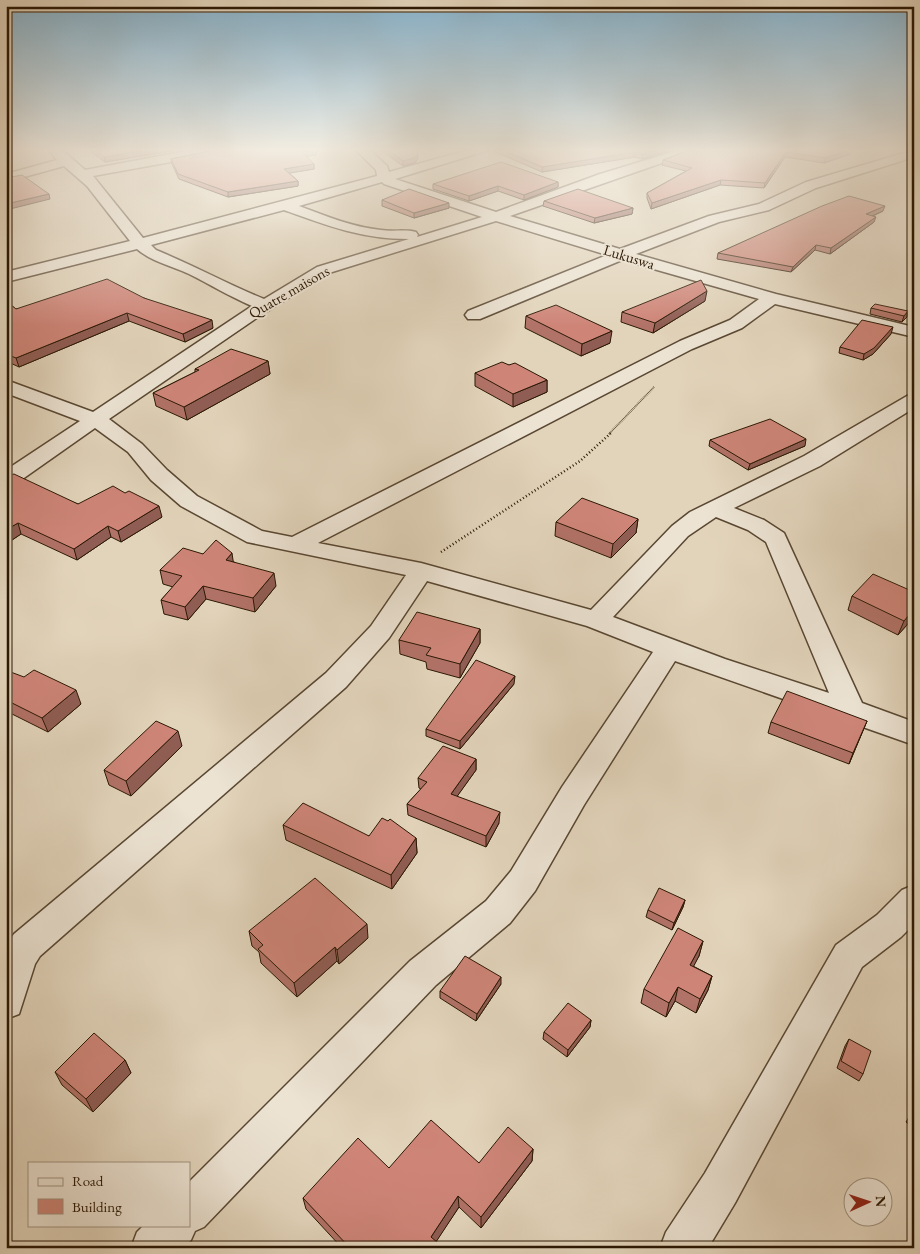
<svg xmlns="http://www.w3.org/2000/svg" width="920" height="1254" font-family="'EB Garamond',serif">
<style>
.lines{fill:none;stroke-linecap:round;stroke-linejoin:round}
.minor-casing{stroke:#594732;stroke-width:3}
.path-far1{stroke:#2b1804;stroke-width:2;stroke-dasharray:0.5 1;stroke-linecap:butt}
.path{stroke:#2b1804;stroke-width:2.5;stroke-dasharray:1 2.5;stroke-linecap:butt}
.minor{fill:#ece3d3;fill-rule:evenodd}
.wall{fill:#b17267;stroke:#2b1804}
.shaded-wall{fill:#905d54;stroke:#2b1804}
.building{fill:#ce8578;stroke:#2b1804}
.labels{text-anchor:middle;stroke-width:4;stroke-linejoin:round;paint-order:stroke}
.far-street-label{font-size:15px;fill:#2b1804;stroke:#ece3d3}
</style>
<rect width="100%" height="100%" fill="#e2d4bb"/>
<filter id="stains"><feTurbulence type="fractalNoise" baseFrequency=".004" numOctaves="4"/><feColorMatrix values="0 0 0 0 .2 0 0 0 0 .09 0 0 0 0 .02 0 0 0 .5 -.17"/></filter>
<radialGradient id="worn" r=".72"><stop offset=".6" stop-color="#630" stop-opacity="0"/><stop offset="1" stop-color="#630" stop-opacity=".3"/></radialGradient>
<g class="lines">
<g class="minor-casing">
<g id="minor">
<path d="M 49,150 L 62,150 L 85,170 L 192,150 L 221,150 L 215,154 L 93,176 L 143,238 L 377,176 L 376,170 L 356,150 L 370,150 L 387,166 L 389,172 L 468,150 L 489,150 L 395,179 L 496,212 L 600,174 L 679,150 L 699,150 L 510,216 L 620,249 L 709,216 L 759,204 L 806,182 L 914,150 L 914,157 L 816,188 L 769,210 L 719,222 L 636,254 L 776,294 L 914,327 L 914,337 L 775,304 L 742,328 L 692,349 L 318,543 L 421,563 L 591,610 L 672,526 L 690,512 L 804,456 L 907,396 L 914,394 L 914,408 L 820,466 L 734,508 L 764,520 L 784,533 L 862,703 L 914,722 L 914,745 L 675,661 L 584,805 L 535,891 L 510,923 L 436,985 L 204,1227 L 195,1231 L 191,1240 L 184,1248 L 131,1248 L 137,1232 L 144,1225 L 189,1225 L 189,1182 L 410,961 L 486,901 L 511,871 L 562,787 L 653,652 L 587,626 L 427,581 L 389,638 L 346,687 L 40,956 L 35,964 L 19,1014 L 6,1019 L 6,946 L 14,934 L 326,673 L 371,626 L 406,575 L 247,542 L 181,506 L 151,480 L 128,452 L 95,428 L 14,485 L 6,487 L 6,470 L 80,421 L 6,393 L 6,380 L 93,412 L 252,306 C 229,296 211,285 189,274 C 172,266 152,262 137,249 L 6,282 L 6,272 L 130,241 L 87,186 L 64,166 L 6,182 L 6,174 L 57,160 ZM 382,182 L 384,184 L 482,217 L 417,237 L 418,235 L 416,232 C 405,229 393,232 381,230 C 352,227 326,216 299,206 ZM 284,210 C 328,226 362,239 409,239 L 317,267 L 264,299 C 227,284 193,265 156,250 L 151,245 ZM 496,221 L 607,255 L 468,311 L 465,315 L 468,319 L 480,319 L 622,260 L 759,299 L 730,320 L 680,341 L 292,537 L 262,531 L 197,496 L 167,470 L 142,444 L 109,419 L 261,315 L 329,273 ZM 716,517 L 748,530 L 766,542 L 829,693 L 725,659 L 613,617 L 688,536 Z"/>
<path d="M 914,885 L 914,924 L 901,937 L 862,967 L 735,1203 L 708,1248 L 660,1248 L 666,1232 L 705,1173 L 836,945 L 877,915 L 902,890 Z"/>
</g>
</g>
<path class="path-far1" d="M 609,434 L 654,387"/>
<path class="path" d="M 441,552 L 580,461 L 611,433"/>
<use href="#minor" class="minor"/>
</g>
<g class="wall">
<path d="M 89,150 L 177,150 L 105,162 Z"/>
<path d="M 215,150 L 317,150 L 317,152 L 316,152 L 316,155 L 306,156 L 314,164 L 314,169 L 289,173 L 298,181 L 298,186 L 228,197 L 179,179 L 172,164 L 171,159 Z"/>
<path d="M 381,150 L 415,150 L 418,158 L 415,163 L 403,166 Z"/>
<path d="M 491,150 L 671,150 L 642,159 L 635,157 L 542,172 Z"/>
<path d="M 690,150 L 851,150 L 850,154 L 824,163 L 785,157 L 764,188 L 720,185 L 651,209 L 647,198 L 647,193 L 686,171 L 662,165 L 663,160 Z"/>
<path d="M 558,182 L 558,187 L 524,200 L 498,191 L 469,201 L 433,189 L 433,184 Z"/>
<path d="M 382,200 L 449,208 L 414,218 L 382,206 Z"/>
<path d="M 544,201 L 633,208 L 632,214 L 594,223 L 543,206 Z"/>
<path d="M 883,211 L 873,216 L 874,222 L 830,254 L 815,250 L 791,272 L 717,259 L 718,253 Z"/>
<path d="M 144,298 L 213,328 L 185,342 L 129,321 L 19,367 L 6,361 L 6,301 L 16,309 Z"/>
<path d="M 705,301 L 653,333 L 621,322 L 622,312 Z"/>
<path d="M 871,308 L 908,311 L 907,317 L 902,322 L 870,314 Z"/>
<path d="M 526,316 L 610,343 L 581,356 L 525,328 Z"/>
<path d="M 891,334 L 873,354 L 863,360 L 839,353 L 840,347 Z"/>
<path d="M 268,361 L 270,374 L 187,420 L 156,406 L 153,393 L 195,372 L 195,369 Z"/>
<path d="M 509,365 L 547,380 L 547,392 L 513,407 L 475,386 L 475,373 Z"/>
<path d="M 710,440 L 805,446 L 748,470 L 709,446 Z"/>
<path d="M 6,476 L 78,504 L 162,517 L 121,542 L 111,537 L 77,560 L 21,534 L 9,542 L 6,541 Z"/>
<path d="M 638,519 L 636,533 L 611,558 L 555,536 L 556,522 Z"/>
<path d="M 203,554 L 234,562 L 276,586 L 255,612 L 206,599 L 188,620 L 164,614 L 161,600 L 173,587 L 163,584 L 160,570 Z"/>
<path d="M 914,592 L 914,617 L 898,635 L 848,610 L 852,596 Z"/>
<path d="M 480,629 L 480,643 L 460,678 L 427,669 L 426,662 L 400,654 L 399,640 Z"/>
<path d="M 6,672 L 81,704 L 48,732 L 6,711 Z"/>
<path d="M 514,684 L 460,749 L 426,736 L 426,729 Z"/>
<path d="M 867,721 L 849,764 L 768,733 L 771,722 Z"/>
<path d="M 182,746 L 131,796 L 109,785 L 104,770 Z"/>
<path d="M 476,759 L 476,770 L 457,796 L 499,823 L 486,847 L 408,815 L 407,804 L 421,789 L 419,788 L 418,778 Z"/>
<path d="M 283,825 L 369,836 L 416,838 L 417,853 L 392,889 L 286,840 Z"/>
<path d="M 685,900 L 683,907 L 672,930 L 646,917 L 648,910 Z"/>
<path d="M 249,931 L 368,938 L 339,964 L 337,961 L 297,997 L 261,963 L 259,952 L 252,946 Z"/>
<path d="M 703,941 L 699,956 L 693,966 L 712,976 L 708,990 L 696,1013 L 675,1001 L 666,1017 L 641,1003 L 644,989 Z"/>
<path d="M 501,984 L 476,1021 L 440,998 L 440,991 Z"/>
<path d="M 591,1020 L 590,1027 L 567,1057 L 543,1039 L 544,1032 Z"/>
<path d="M 849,1039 L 863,1074 L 859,1081 L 837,1068 L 845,1046 Z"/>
<path d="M 125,1060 L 131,1073 L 93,1112 L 62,1085 L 55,1072 Z"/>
<path d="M 914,1109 L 914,1128 L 906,1122 Z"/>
<path d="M 533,1149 L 532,1161 L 481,1228 L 459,1207 L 436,1241 L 444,1248 L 342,1248 L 306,1209 L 303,1198 L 389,1168 L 479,1163 Z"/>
</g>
<g class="shaded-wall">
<path d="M 147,150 L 177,150 L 105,162 L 104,157 Z"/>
<path d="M 317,150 L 317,152 L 316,152 L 316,155 L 302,157 L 302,152 Z"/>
<path d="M 656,150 L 671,150 L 642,159 L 643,154 Z"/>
<path d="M 848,150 L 851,150 L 850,154 L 824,163 L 825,158 Z"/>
<path d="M 636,152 L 635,157 L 542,172 L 542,167 Z"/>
<path d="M 786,152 L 785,157 L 764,188 L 765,183 Z"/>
<path d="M 418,154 L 418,158 L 415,163 L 403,166 L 403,161 Z"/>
<path d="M 314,164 L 314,169 L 284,174 L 284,169 Z"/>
<path d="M 721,180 L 720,185 L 651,209 L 652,203 Z"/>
<path d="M 298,181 L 298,186 L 228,197 L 228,192 Z"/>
<path d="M 558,182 L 558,187 L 524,200 L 524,195 Z"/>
<path d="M 498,186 L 498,191 L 469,201 L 469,196 Z"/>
<path d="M 49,194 L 50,199 L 6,210 L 6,204 Z"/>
<path d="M 449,203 L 449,208 L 414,218 L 414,213 Z"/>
<path d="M 885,206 L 883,211 L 865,219 L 866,214 Z"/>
<path d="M 633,208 L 632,214 L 594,223 L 595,218 Z"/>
<path d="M 876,217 L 874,222 L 830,254 L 831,248 Z"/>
<path d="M 816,245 L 815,250 L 791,272 L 793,267 Z"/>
<path d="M 707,291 L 705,301 L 653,333 L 655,323 Z"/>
<path d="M 908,311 L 907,317 L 902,322 L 904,316 Z"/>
<path d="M 127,313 L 129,321 L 19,367 L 16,358 Z"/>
<path d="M 212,320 L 213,328 L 185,342 L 183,334 Z"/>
<path d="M 893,327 L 891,334 L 873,354 L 863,360 L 864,354 Z"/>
<path d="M 612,331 L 610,343 L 581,356 L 582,344 Z"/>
<path d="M 268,361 L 270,374 L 187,420 L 184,407 Z"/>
<path d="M 547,380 L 547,392 L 513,407 L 513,394 Z"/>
<path d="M 806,439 L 805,446 L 748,470 L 750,464 Z"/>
<path d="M 159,506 L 162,517 L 121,542 L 118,531 Z"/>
<path d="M 638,519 L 636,533 L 611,558 L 613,544 Z"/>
<path d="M 18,523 L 21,534 L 9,542 L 6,534 L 6,530 Z"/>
<path d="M 108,526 L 111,537 L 77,560 L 74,549 Z"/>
<path d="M 232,553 L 234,567 L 226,560 Z"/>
<path d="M 274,573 L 276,586 L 255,612 L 253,598 Z"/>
<path d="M 203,586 L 206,599 L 188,620 L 185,607 Z"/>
<path d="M 914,609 L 914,617 L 898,635 L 904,621 Z"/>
<path d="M 480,629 L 480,643 L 460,678 L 460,664 Z"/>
<path d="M 515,676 L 514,684 L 460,749 L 460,741 Z"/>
<path d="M 76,690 L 81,704 L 48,732 L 42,718 Z"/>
<path d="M 867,721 L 862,733 L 849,764 L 853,753 Z"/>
<path d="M 178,731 L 182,746 L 131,796 L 126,781 Z"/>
<path d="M 476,759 L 476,770 L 451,805 L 451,794 Z"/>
<path d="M 500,812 L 499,823 L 486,847 L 486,836 Z"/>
<path d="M 416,838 L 417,853 L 392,889 L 391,875 Z"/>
<path d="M 685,900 L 683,907 L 672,930 L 674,923 Z"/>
<path d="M 367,924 L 368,938 L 339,964 L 337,950 Z"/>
<path d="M 703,941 L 699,956 L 687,979 L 690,965 Z"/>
<path d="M 335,947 L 337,961 L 297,997 L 294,983 Z"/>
<path d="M 712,976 L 708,990 L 696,1013 L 700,999 Z"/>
<path d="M 501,977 L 501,984 L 476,1021 L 477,1014 Z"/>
<path d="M 678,987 L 675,1001 L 666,1017 L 669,1003 Z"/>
<path d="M 591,1020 L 590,1027 L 567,1057 L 568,1050 Z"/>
<path d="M 125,1060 L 131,1073 L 93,1112 L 86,1099 Z"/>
<path d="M 533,1149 L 532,1161 L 481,1228 L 481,1217 Z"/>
<path d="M 458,1196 L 459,1207 L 432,1248 L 431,1237 Z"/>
</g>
<g class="building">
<path d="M 95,150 L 147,150 L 104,157 Z"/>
<path d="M 215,150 L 315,150 L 302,152 L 314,164 L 284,169 L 298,181 L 228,192 L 178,174 L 171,159 Z"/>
<path d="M 388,150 L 415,150 L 418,154 L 414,158 L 403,161 Z"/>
<path d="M 502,150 L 656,150 L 643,154 L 636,152 L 542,167 Z"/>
<path d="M 690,150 L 848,150 L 825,158 L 786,152 L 765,183 L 721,180 L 652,203 L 647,193 L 692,168 L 663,160 Z"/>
<path d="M 501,162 L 558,182 L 524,195 L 498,186 L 469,196 L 433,184 Z"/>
<path d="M 22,175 L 49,194 L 6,204 L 6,178 Z"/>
<path d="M 409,189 L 449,203 L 414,213 L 382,200 Z"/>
<path d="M 578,189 L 633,208 L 595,218 L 544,201 Z"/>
<path d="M 849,196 L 885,206 L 866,214 L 876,217 L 831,248 L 816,245 L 793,267 L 718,253 L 822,206 Z"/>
<path d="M 107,279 L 144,298 L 212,320 L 183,334 L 127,313 L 16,358 L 6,354 L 6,301 L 16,309 Z"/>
<path d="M 701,280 L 707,291 L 655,323 L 622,312 Z"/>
<path d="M 875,304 L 908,311 L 904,316 L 871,308 Z"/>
<path d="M 556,305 L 612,331 L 582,344 L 526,316 Z"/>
<path d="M 862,320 L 893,327 L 874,348 L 864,354 L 840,347 Z"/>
<path d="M 231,349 L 268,361 L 184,407 L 153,393 L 199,370 L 195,369 Z"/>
<path d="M 502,362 L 509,365 L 515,363 L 547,380 L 513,394 L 475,373 Z"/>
<path d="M 770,419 L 806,439 L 750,464 L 710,440 Z"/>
<path d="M 14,474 L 78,504 L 113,486 L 125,493 L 129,491 L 159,506 L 118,531 L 108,526 L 74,549 L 18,523 L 6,530 L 6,476 Z"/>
<path d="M 582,498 L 638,519 L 613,544 L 556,522 Z"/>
<path d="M 216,540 L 232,553 L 226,560 L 274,573 L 253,598 L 203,586 L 185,607 L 161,600 L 182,576 L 160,570 L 183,548 L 203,554 Z"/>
<path d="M 873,574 L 914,592 L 914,609 L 904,621 L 852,596 Z"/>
<path d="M 417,612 L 480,629 L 460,664 L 426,655 L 431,648 L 399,640 Z"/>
<path d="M 476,660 L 515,676 L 460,741 L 426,729 Z"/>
<path d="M 34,670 L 76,690 L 42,718 L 6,700 L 6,672 L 8,671 L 24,677 Z"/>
<path d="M 787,691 L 867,721 L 853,753 L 771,722 Z"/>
<path d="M 156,721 L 178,731 L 126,781 L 104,770 Z"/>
<path d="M 443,746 L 476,759 L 451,794 L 500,812 L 486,836 L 407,804 L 427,782 L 418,778 Z"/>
<path d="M 303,803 L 369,836 L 382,818 L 388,821 L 390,819 L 416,838 L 391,875 L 283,825 Z"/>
<path d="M 315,878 L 367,924 L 337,950 L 335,947 L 294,983 L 258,949 L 263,945 L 249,931 Z"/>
<path d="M 659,888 L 685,900 L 674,923 L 648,910 Z"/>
<path d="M 678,928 L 703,941 L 690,965 L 712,976 L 700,999 L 678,987 L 669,1003 L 644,989 Z"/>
<path d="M 465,956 L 501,977 L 477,1014 L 440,991 Z"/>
<path d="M 568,1003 L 591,1020 L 568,1050 L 544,1032 Z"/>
<path d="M 94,1033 L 125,1060 L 86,1099 L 55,1072 Z"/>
<path d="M 849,1039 L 871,1051 L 863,1074 L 841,1061 Z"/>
<path d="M 431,1120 L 479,1163 L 508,1127 L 533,1149 L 481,1217 L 458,1196 L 431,1237 L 444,1248 L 350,1248 L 303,1198 L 358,1138 L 389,1168 Z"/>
</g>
<linearGradient id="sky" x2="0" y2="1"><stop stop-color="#87b6d2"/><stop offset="0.46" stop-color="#f2ece0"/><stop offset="1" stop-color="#f2ece0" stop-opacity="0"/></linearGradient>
<rect width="920" height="326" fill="url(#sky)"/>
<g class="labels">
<g class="far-street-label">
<text transform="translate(629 257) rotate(17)" y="5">Lukuswa</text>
<text transform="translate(289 292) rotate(-30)" y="5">Quatre maisons</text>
</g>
</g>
<rect width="920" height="1254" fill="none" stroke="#e2d4bb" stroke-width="25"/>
<rect x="8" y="8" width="905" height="1239" fill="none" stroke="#2b1804" stroke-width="2.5"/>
<rect x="12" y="12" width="895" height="1229" fill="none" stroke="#2b1804"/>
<rect x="28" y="1162" width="162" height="65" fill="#ece3d3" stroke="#9f9280"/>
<rect x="38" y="1178" width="25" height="8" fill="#ece3d3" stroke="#9f9280"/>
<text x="72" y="1186" font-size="15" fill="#2b1804">Road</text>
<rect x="38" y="1199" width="25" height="15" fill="#ce8578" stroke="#9f9280"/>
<text x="72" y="1212" font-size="15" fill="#2b1804">Building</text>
<g transform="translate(868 1202) rotate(87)"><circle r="24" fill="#ece3d3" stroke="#9f9280"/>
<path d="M0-4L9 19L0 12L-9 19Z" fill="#8f2418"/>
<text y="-8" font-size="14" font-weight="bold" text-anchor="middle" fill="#2b1804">N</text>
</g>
<rect width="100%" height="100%" filter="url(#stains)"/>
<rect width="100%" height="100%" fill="url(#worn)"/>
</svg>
